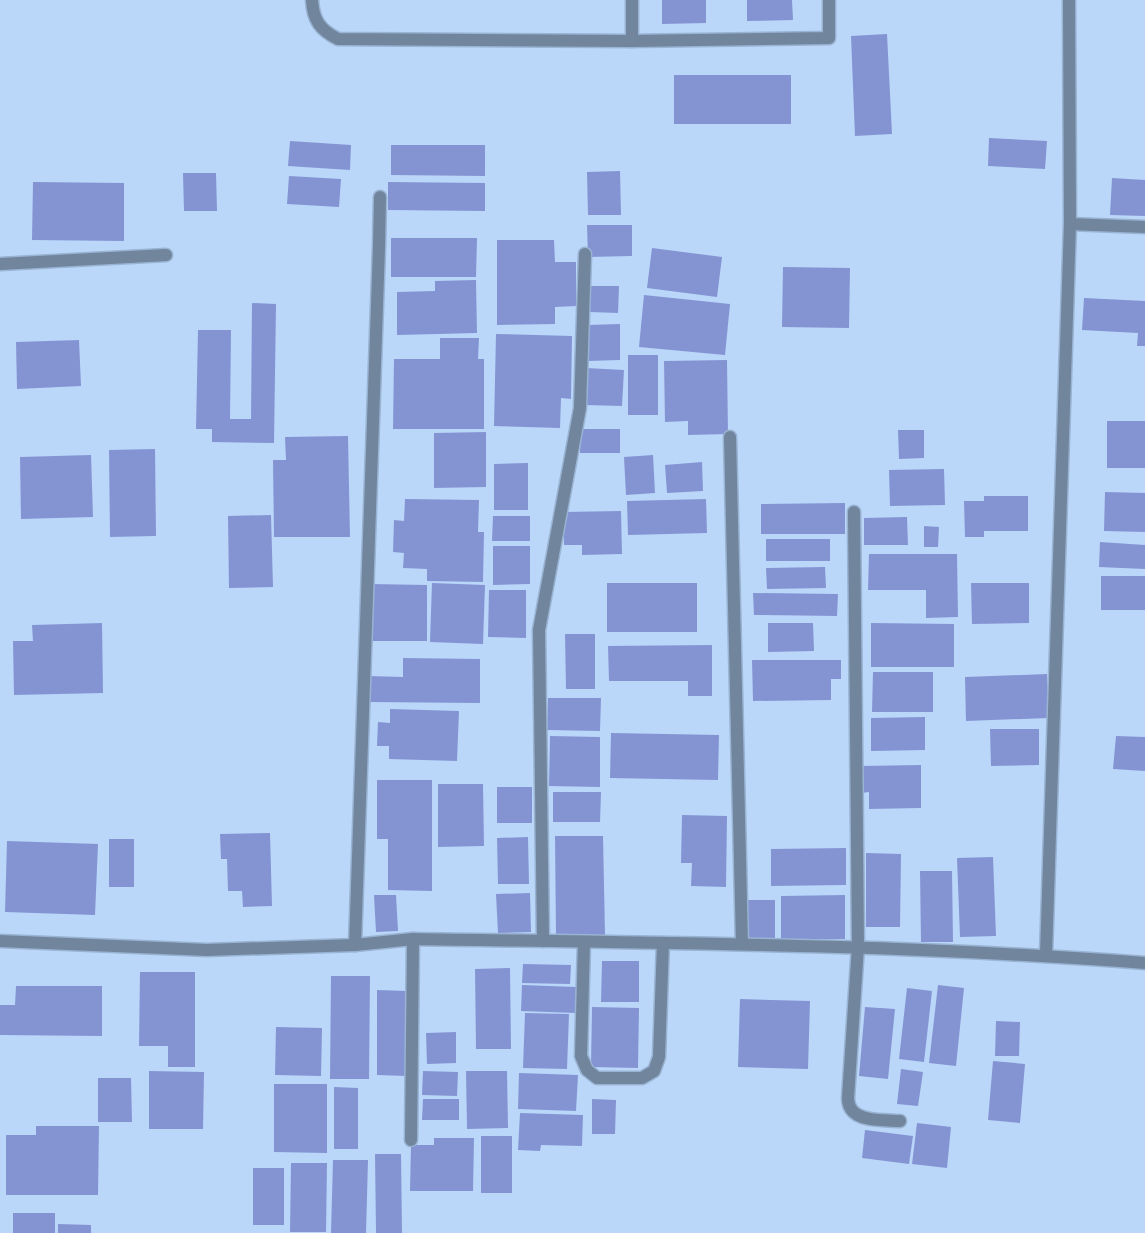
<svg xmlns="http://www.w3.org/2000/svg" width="1145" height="1233" font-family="Helvetica,sans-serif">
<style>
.building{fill:#8494d3}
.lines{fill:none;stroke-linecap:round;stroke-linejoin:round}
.minor-casing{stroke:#99b3d3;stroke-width:15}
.minor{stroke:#71859d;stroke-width:12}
</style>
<rect width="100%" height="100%" fill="#bad7fa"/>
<g class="building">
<path d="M 662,0 L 706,0 L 706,23 L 662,24 Z"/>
<path d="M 747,0 L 792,0 L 793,20 L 747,21 Z"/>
<path d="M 887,34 L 892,134 L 855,136 L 851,36 Z"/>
<rect x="674" y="75" width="117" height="49"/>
<path d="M 989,138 L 1047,141 L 1045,169 L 988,166 Z"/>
<path d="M 290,141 L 351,145 L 350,170 L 288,166 Z"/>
<path d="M 391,145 L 485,145 L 485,176 L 391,175 Z"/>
<path d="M 620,171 L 621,215 L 588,215 L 587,172 Z"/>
<path d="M 183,173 L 216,173 L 217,211 L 184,211 Z"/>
<path d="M 289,176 L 341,179 L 339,207 L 287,204 Z"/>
<path d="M 1112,178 L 1145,180 L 1145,216 L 1110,215 Z"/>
<path d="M 33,182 L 124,183 L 124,241 L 32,240 Z"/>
<path d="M 388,182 L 485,183 L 485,211 L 388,210 Z"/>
<path d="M 587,225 L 632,225 L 632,256 L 588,257 Z"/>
<path d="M 391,238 L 477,238 L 476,277 L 391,277 Z"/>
<path d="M 497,240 L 554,240 L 555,262 L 576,262 L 576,306 L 555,307 L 555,324 L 497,325 Z"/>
<path d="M 652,248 L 722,257 L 717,297 L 647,288 Z"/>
<path d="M 783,267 L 850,268 L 849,328 L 782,327 Z"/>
<path d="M 476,280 L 477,333 L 397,335 L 397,292 L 435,291 L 435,281 Z"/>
<path d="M 590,286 L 619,286 L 618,313 L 590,312 Z"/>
<path d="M 644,295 L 730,304 L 725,355 L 639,347 Z"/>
<path d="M 1084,298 L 1145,301 L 1145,346 L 1137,346 L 1138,333 L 1082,330 Z"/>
<path d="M 252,303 L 276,304 L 274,443 L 212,442 L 212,429 L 196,429 L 198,330 L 231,330 L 230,419 L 251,419 Z"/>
<path d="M 620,324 L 620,360 L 588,361 L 588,325 Z"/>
<path d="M 496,334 L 572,336 L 571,399 L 561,398 L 560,428 L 494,426 Z"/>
<path d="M 440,338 L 479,338 L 478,359 L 484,359 L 484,429 L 393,429 L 394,359 L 440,359 Z"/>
<path d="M 79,340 L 81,386 L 17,389 L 16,342 Z"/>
<rect x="628" y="355" width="30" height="60"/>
<path d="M 727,360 L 728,434 L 688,435 L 688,421 L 665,422 L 664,361 Z"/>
<path d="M 586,368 L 624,370 L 622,406 L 585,405 Z"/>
<rect x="1107" y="421" width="38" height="47"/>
<path d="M 581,429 L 620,429 L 620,453 L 580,453 Z"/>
<path d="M 898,430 L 924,430 L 924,458 L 899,459 Z"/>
<path d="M 486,432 L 486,487 L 434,488 L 434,433 Z"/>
<path d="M 348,436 L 350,537 L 274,537 L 273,460 L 286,460 L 285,437 Z"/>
<path d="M 155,449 L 156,536 L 110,537 L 109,450 Z"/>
<path d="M 91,455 L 93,517 L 21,519 L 20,457 Z"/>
<path d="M 653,455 L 655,493 L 626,495 L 624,457 Z"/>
<path d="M 702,462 L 703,491 L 667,493 L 665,465 Z"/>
<path d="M 528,463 L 528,510 L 494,510 L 494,464 Z"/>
<path d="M 944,469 L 945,505 L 890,506 L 889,470 Z"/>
<path d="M 1105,492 L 1145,493 L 1145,532 L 1104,531 Z"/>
<path d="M 984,496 L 1028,496 L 1028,531 L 984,531 L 984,537 L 965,537 L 964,501 L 984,501 Z"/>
<path d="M 405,499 L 479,500 L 478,532 L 484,532 L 483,582 L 427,581 L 427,569 L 403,568 L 404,553 L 393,552 L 394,520 L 404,521 Z"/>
<path d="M 706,499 L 707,533 L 628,535 L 627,501 Z"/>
<path d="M 845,503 L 845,534 L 761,534 L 761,504 Z"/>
<path d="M 621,511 L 622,554 L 582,555 L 582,545 L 564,545 L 563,512 Z"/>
<path d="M 271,515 L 273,587 L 229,588 L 228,516 Z"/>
<path d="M 493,516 L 530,516 L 530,541 L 492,541 Z"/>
<path d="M 907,517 L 908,545 L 864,545 L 864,518 Z"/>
<path d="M 924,526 L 939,527 L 938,547 L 924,547 Z"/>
<rect x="766" y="539" width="64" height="22"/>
<path d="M 1100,542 L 1145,545 L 1145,569 L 1099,567 Z"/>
<path d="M 493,546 L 530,546 L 530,584 L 493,585 Z"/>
<path d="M 869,554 L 957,554 L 958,617 L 926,618 L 926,590 L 868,590 Z"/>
<path d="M 825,567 L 826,588 L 767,589 L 766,568 Z"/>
<rect x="1101" y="576" width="44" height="34"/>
<path d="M 432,583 L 485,585 L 483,644 L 430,642 Z"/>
<rect x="607" y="583" width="90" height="49"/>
<path d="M 971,583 L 1029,583 L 1029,623 L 972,624 Z"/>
<path d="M 370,584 L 427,585 L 427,641 L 370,641 Z"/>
<path d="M 489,590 L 526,590 L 526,638 L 488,637 Z"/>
<path d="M 753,593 L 838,594 L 837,616 L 754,615 Z"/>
<path d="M 102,623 L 103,693 L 14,695 L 13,641 L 33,641 L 32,625 Z"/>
<path d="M 768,623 L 813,623 L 814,651 L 768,652 Z"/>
<path d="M 871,623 L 954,624 L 954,667 L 871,667 Z"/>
<path d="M 565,634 L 595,634 L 595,689 L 566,689 Z"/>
<path d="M 712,645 L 712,696 L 688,696 L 688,681 L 609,681 L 608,646 Z"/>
<path d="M 403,658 L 480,659 L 480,703 L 368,702 L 368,676 L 403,677 Z"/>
<path d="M 752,660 L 841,660 L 841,679 L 831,679 L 831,700 L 753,701 Z"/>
<path d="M 873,672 L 933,672 L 933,712 L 872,712 Z"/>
<path d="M 1047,674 L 1049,718 L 966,721 L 965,677 Z"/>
<path d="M 548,698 L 601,698 L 600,731 L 547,730 Z"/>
<path d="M 390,709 L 459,711 L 457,761 L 389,759 L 389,746 L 377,746 L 378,722 L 390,723 Z"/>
<path d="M 925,717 L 925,750 L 871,751 L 871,718 Z"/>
<path d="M 990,729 L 1039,729 L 1039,765 L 991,766 Z"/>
<path d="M 611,733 L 719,735 L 718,780 L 610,778 Z"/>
<path d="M 550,736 L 600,737 L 600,787 L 549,786 Z"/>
<path d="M 1116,736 L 1145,737 L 1145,771 L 1113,769 Z"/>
<path d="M 921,765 L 921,808 L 869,809 L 869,792 L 862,793 L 861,766 Z"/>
<path d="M 377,780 L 432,780 L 432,891 L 388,890 L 388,839 L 377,839 Z"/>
<path d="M 438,784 L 483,784 L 484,846 L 438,847 Z"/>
<rect x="497" y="787" width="35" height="36"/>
<path d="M 553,792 L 601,792 L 600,822 L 553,822 Z"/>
<path d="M 682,815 L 727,816 L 726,887 L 691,886 L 692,863 L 681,863 Z"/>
<path d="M 270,833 L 272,906 L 243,907 L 242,891 L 228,891 L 227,859 L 221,859 L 220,834 Z"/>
<path d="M 555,836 L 603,836 L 605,935 L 556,936 Z"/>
<path d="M 528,837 L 529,884 L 498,884 L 497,838 Z"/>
<rect x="109" y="839" width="25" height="48"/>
<path d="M 7,841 L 98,844 L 95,915 L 5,912 Z"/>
<path d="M 846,848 L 846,885 L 771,886 L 771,849 Z"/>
<path d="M 866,853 L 901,854 L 900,927 L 866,927 Z"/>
<path d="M 993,857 L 996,936 L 960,937 L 957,858 Z"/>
<path d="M 920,871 L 952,871 L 953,942 L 921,942 Z"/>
<path d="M 530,893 L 531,932 L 498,933 L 496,894 Z"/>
<path d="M 374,895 L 396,895 L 398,931 L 376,932 Z"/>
<path d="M 845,895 L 845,939 L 781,939 L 781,896 Z"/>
<path d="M 748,900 L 775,900 L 775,941 L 748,942 Z"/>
<path d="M 602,961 L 639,961 L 639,1002 L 601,1002 Z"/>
<path d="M 523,964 L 571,965 L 570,984 L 522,983 Z"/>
<path d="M 510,968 L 511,1049 L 476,1049 L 475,969 Z"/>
<path d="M 140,972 L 195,972 L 195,1067 L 168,1067 L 168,1046 L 139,1046 Z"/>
<path d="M 331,976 L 370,976 L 369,1079 L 330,1079 Z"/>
<path d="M 522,985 L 576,987 L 576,1013 L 521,1011 Z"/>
<path d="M 938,985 L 964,988 L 956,1066 L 929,1063 Z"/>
<path d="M 16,986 L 102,986 L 102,1036 L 0,1035 L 0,1005 L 15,1005 Z"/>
<path d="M 907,988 L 932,991 L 924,1062 L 899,1059 Z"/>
<path d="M 377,990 L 407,991 L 406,1076 L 377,1075 Z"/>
<path d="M 740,999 L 810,1001 L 808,1069 L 738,1067 Z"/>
<path d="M 592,1007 L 639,1008 L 638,1068 L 591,1067 Z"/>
<path d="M 865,1007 L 895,1009 L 888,1079 L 859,1076 Z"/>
<path d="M 525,1013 L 569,1014 L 567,1069 L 523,1068 Z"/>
<path d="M 996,1021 L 1020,1022 L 1019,1056 L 995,1056 Z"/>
<path d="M 276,1027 L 322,1028 L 321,1076 L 275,1075 Z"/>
<path d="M 456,1032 L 456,1063 L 427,1064 L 426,1033 Z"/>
<path d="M 993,1061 L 1025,1064 L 1020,1123 L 988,1120 Z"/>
<path d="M 901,1069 L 923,1072 L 918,1106 L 897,1104 Z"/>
<path d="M 149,1071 L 204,1072 L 203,1129 L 149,1129 Z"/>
<path d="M 423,1071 L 458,1072 L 457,1096 L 422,1095 Z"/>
<path d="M 466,1071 L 507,1071 L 508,1128 L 467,1129 Z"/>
<path d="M 519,1073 L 578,1075 L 576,1111 L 518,1109 Z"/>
<path d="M 98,1078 L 131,1078 L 132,1122 L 98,1122 Z"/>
<path d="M 274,1084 L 327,1084 L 327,1153 L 274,1152 Z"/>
<path d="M 334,1087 L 358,1088 L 358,1149 L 334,1149 Z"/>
<path d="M 423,1099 L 459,1099 L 459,1120 L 422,1120 Z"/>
<path d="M 592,1099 L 616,1100 L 615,1134 L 592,1134 Z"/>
<path d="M 520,1113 L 583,1115 L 582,1146 L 541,1145 L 540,1151 L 518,1150 Z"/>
<path d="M 917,1123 L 951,1127 L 947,1168 L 912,1164 Z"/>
<path d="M 36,1126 L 99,1126 L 98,1195 L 6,1195 L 6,1135 L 36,1135 Z"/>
<path d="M 865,1130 L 913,1136 L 909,1164 L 862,1158 Z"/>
<rect x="481" y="1136" width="31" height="57"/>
<path d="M 434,1138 L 474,1138 L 473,1191 L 410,1191 L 411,1145 L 434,1145 Z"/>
<path d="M 375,1154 L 401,1154 L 402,1233 L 376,1233 Z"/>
<path d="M 333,1160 L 368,1160 L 366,1233 L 331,1233 Z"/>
<path d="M 291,1163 L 327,1163 L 326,1232 L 290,1232 Z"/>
<rect x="253" y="1168" width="31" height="57"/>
<rect x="13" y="1213" width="42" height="20"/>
<path d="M 58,1224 L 91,1225 L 91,1233 L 58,1233 Z"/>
</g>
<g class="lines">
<g class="minor-casing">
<g id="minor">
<path d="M 312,0 C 313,20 320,30 338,39 L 632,41 L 829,38 L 829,0"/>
<path d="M 632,41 L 632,0"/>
<path d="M 1070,224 L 1145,227"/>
<path d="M 0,264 L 166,255"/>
<path d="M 730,437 L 742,944"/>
<path d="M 854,512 L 858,946 L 848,1098 C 848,1101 849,1106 851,1109 C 859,1122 887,1120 900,1121"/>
<path d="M 0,941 L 207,950 L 355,945 L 413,939 C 657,943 901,944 1145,963"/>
<path d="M 543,941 L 539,630 L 580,408 L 585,254"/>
<path d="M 584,942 L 581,1056 L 587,1070 L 597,1078 L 642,1078 L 654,1071 L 659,1057 L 663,943"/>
<path d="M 355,945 L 379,247 L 380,197"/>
<path d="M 1046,955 L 1070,224 L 1069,0"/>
<path d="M 411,1140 L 413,939"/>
</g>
</g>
<use href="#minor" class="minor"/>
</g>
</svg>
